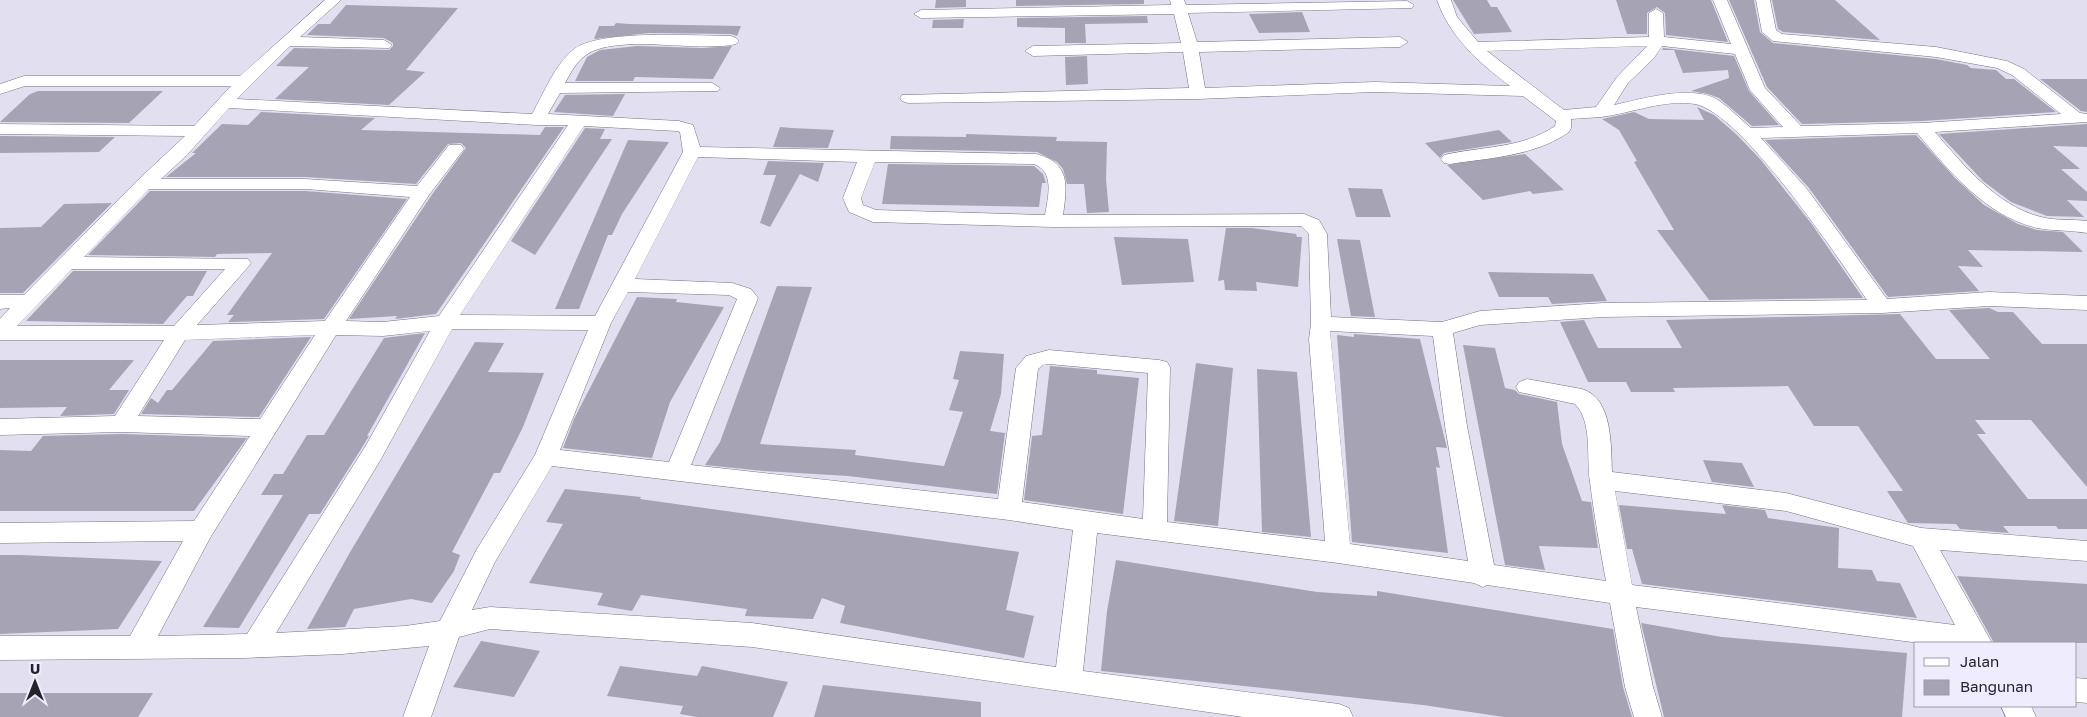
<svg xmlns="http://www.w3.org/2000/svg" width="2087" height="717" font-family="'Golos Text',sans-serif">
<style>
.building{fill:#a6a3b4}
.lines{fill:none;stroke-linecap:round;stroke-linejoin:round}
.street-casing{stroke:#747282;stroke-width:1}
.street{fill:#fff;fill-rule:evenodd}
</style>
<rect width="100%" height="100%" fill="#e2dff1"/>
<g class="building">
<path d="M 936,0 L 966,0 L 966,7 L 935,8 Z"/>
<path d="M 1016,0 L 1144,0 L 1144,4 L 1016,6 Z"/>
<path d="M 1453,0 L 1487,0 L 1491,7 L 1497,7 L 1512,32 L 1474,34 Z"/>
<path d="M 1616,0 L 1711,0 L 1728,42 L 1666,35 L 1665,13 L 1657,7 L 1647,13 L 1647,34 L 1627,34 Z"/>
<path d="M 1729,0 L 1754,0 L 1760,32 L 1773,43 L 1936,59 L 1967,65 L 1971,68 L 1996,70 L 2006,79 L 2014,79 L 2056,112 L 1922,121 L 1802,124 L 1767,87 Z"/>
<path d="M 1772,0 L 1835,0 L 1880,40 L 1783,32 L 1778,29 Z"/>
<path d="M 346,5 L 458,8 L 406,70 L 425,72 L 389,105 L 275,99 L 309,67 L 276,66 L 294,48 L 389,50 L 393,46 L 393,43 L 384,38 L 307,35 L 318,24 L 330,24 Z"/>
<path d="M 1302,12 L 1310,32 L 1259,33 L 1249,14 Z"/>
<path d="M 1147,16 L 1148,23 L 1085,24 L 1086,43 L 1065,43 L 1065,28 L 1017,27 L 1017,18 Z"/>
<path d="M 964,19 L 963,28 L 932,28 L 933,20 Z"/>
<path d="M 616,23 L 629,24 L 741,26 L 737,36 L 731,34 L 649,33 L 594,39 L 599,26 L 614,26 Z"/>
<path d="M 637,46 L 702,48 L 732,46 L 713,79 L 635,77 L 633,81 L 575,81 L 587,57 L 600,50 Z"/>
<path d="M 1663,48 L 1734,56 L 1749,91 L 1779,125 L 1752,126 L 1719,98 L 1708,94 L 1691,91 L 1729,78 L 1728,70 L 1683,73 L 1674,50 L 1662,50 Z"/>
<path d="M 1087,56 L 1088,84 L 1066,85 L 1065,57 Z"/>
<path d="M 2040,79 L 2087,79 L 2087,112 L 2081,111 Z"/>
<path d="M 38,91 L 163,91 L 129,123 L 0,122 L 30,94 Z"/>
<path d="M 625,94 L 613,116 L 554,112 L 565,95 Z"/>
<path d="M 1697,107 L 1714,115 L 1736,134 L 1761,160 L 1811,223 L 1863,298 L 1709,300 L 1657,230 L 1674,230 L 1634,162 L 1637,161 L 1619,130 L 1602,119 L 1634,112 L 1649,119 L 1704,120 Z"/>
<path d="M 261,112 L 375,118 L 361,130 L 540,135 L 545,127 L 564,127 L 436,314 L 395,319 L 397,316 L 349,319 L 431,196 L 466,148 L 461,143 L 448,144 L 416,184 L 305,177 L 166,177 L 196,153 L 192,153 L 222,124 L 248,125 Z"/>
<path d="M 2087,124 L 2087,147 L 2053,146 L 2080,169 L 2061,169 L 2087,192 L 2087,201 L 2067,200 L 2084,217 L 2047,216 L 2011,202 L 1983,181 L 1939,134 Z"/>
<path d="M 780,127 L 792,128 L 834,130 L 828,148 L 773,147 Z"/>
<path d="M 585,128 L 605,129 L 600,139 L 612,139 L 535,255 L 511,241 Z"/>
<path d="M 1499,130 L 1512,142 L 1444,153 L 1440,158 L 1425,143 Z"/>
<path d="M 966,134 L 1057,137 L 1056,141 L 1107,142 L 1106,180 L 1109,212 L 1087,213 L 1084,184 L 1067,184 L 1063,169 L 1057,162 L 1037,152 L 890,149 L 891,136 L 966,137 Z"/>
<path d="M 1916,135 L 1955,178 L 1984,205 L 2018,224 L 2037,230 L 2063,232 L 2083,252 L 1968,250 L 1983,267 L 1958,266 L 1979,291 L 1888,297 L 1809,188 L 1765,140 Z"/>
<path d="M 0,136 L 115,137 L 99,152 L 0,153 Z"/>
<path d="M 628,140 L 669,142 L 622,214 L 612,235 L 608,235 L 579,309 L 555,309 Z"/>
<path d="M 1525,154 L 1564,190 L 1533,194 L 1530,191 L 1483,200 L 1447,165 Z"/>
<path d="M 768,161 L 824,163 L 818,182 L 800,174 L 770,227 L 760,223 L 776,175 L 763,175 Z"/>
<path d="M 888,164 L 1034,166 L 1043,174 L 1046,183 L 1042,183 L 1039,207 L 882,204 Z"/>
<path d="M 1348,188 L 1382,189 L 1391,217 L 1356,217 Z"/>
<path d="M 150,191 L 305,191 L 407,199 L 324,319 L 228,322 L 234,315 L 227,315 L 272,253 L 217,254 L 215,257 L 88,255 Z"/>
<path d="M 112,203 L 23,293 L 0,293 L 0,228 L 41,227 L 64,204 Z"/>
<path d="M 1226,228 L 1252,228 L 1296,234 L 1297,237 L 1302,237 L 1298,287 L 1256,282 L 1257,291 L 1225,290 L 1224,280 L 1218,281 Z"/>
<path d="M 1114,237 L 1188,239 L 1194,282 L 1122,285 Z"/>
<path d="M 1337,239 L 1360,240 L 1375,317 L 1351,316 Z"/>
<path d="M 73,271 L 207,271 L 193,296 L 187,296 L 163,324 L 26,321 Z"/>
<path d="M 1488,272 L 1593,274 L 1607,301 L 1552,304 L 1548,297 L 1499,297 Z"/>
<path d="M 777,286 L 812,287 L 760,444 L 856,450 L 855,455 L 944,466 L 963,412 L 949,410 L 959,380 L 953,379 L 960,351 L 1004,354 L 1001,394 L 990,431 L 1005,433 L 997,494 L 848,476 L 764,471 L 705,465 L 720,442 Z"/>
<path d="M 637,297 L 677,299 L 676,302 L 724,307 L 670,402 L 652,458 L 563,448 L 574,419 Z"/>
<path d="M 1989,308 L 1998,312 L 2013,312 L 2042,344 L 2087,344 L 2087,487 L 2031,420 L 1975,420 L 1986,434 L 1977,434 L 2028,499 L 2087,499 L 2087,529 L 2058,529 L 2056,526 L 2003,526 L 2009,533 L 1960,529 L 1956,524 L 1908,523 L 1887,491 L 1903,491 L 1858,426 L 1814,426 L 1788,386 L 1673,388 L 1675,392 L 1631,392 L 1626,382 L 1588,382 L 1560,322 L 1584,320 L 1598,348 L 1682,348 L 1666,320 L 1900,314 L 1936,359 L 1990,359 L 1949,310 Z"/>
<path d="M 425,333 L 367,436 L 369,436 L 363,446 L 320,514 L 309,514 L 239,628 L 203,627 L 283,495 L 261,495 L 274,474 L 283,474 L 307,435 L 324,435 L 384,338 Z"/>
<path d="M 1354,334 L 1420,339 L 1447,448 L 1436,447 L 1440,468 L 1436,467 L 1448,553 L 1352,542 L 1337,335 L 1354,337 Z"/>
<path d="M 311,337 L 259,417 L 141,414 L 151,398 L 158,403 L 167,390 L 172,390 L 213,341 Z"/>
<path d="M 475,342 L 504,343 L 488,372 L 544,373 L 523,427 L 500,473 L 494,473 L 452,552 L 460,555 L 454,571 L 432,603 L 411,599 L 354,609 L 345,627 L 307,629 L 349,554 Z"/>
<path d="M 1463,345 L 1495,348 L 1505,388 L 1515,390 L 1519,394 L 1557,402 L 1562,444 L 1582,501 L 1591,502 L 1598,548 L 1539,546 L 1545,570 L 1505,565 Z"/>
<path d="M 0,360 L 134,360 L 109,390 L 129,390 L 114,414 L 60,416 L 67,407 L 0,408 Z"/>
<path d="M 1196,363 L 1233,368 L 1218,526 L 1174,521 Z"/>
<path d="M 1050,366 L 1097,370 L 1097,374 L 1139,378 L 1123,514 L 1024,500 L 1032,436 L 1042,435 Z"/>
<path d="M 1257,369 L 1297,372 L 1311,537 L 1262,532 Z"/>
<path d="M 122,434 L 247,438 L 194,511 L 0,511 L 0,450 L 31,451 L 43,436 Z"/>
<path d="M 1703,460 L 1742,463 L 1754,487 L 1712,482 Z"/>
<path d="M 565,489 L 641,497 L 640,499 L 1019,552 L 1006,610 L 1034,616 L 1024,658 L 840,623 L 845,606 L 822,598 L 813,619 L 745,616 L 747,609 L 641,595 L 632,611 L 597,605 L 603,593 L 529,583 L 563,524 L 546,522 Z"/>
<path d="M 1619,505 L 1726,514 L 1722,505 L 1765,510 L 1768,518 L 1839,528 L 1838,568 L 1872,570 L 1877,581 L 1900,583 L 1917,618 L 1642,584 L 1632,549 L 1627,549 Z"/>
<path d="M 0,555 L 20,555 L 162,561 L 118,629 L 0,634 Z"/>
<path d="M 1116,560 L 1317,592 L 1377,596 L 1377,591 L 1613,629 L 1623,687 L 1632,717 L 1504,717 L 1423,705 L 1101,671 L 1107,611 Z"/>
<path d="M 1957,576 L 2087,584 L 2087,643 L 1994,643 Z"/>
<path d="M 1641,623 L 1722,637 L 1907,653 L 1902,717 L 1664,717 Z"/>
<path d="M 481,641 L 540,651 L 514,697 L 453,687 Z"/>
<path d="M 620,666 L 697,676 L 702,666 L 788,682 L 773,717 L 697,717 L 680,714 L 683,706 L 607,696 Z"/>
<path d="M 823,685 L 981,702 L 981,717 L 814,717 Z"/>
<path d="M 0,693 L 153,693 L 138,717 L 0,717 Z"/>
</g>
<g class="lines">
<g class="street-casing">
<g id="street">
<path d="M 325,0 L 341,0 L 300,37 L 384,40 L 392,45 L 389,48 L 290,46 L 237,99 L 532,114 C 544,93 555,64 574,49 C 601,29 696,36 731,36 L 736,38 L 739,41 L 736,44 C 700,53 616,33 586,55 C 576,62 570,74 565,83 L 712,83 L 720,88 L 718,91 L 560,93 L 548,114 L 679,121 L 693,125 L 700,147 L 1036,154 C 1071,163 1067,186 1063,215 L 1304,214 L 1319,220 L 1327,234 L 1331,317 L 1442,322 L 1480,311 L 1603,303 L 1867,300 C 1838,258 1742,113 1695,104 C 1665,99 1632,113 1601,117 C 1592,118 1581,118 1571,119 L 1571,128 L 1569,132 C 1535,156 1490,158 1450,164 L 1444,163 L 1441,159 L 1444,155 C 1481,146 1522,149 1555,126 L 1556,121 L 1523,96 L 1374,92 L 1198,99 L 908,103 L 902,101 L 900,98 L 902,95 L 1189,88 L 1183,52 L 1033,56 L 1025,51 L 1033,46 L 1181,43 L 1174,14 L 921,18 L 914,14 L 921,10 L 1171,5 L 1170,0 L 1184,0 L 1186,5 L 1407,1 L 1414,5 L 1412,8 L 1188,13 L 1197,42 L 1400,37 L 1408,42 L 1400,47 L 1199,52 L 1205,88 L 1374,82 L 1510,86 C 1479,63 1450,37 1437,0 L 1451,0 L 1457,17 L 1478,42 L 1649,37 L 1649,13 L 1656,9 L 1663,13 L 1664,37 L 1731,44 L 1713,0 L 1727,0 L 1765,88 L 1801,126 L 1922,123 L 2061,114 L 2012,75 L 1997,68 L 1936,57 L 1773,41 L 1762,32 L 1756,0 L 1770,0 L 1776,30 L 1782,34 L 1936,47 L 2007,61 L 2024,69 L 2080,113 L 2087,114 L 2087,122 L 1935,132 C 1963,165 1997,206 2041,217 C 2056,221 2072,219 2087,221 L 2087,233 C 2070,230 2053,231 2037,228 C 1986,216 1950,172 1917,133 L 1761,138 L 1807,189 L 1887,299 L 1989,292 L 2087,296 L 2087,310 L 1989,306 L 1882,313 L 1603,317 L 1480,325 L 1453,333 L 1467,426 L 1494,565 L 1606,581 C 1600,548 1594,515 1590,482 C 1586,458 1593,422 1575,404 L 1519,392 L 1516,387 L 1519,382 L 1527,379 L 1582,389 C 1613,398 1611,447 1612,472 L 1786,493 L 1921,528 L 2087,541 L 2087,561 L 1940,550 L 1992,643 L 1920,643 L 1636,607 L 1653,687 L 1662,717 L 1634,717 L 1625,687 L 1610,603 L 1487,585 L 1483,587 L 1474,583 L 1338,563 L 1097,533 L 1083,671 L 1339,704 L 1349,708 L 1353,717 L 1243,717 L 752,647 L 490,629 L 459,637 L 431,717 L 403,717 L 429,646 L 342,654 L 244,658 L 0,660 L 0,636 L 130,636 L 183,541 L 0,543 L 0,523 L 194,521 L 250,436 L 122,432 L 0,435 L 0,419 L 115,416 L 164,340 L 0,340 L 0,319 L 10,308 L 0,309 L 0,295 L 24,295 L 138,180 L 185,136 L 0,134 L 0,124 L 194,126 L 231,86 L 25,86 L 0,94 L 0,84 L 24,76 L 240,76 ZM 1647,46 L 1617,77 L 1596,107 L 1564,110 L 1487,51 ZM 1662,46 L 1735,54 L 1750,90 L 1783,127 L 1751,128 C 1740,119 1730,108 1718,100 C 1692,84 1642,99 1614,105 L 1628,83 L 1654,58 ZM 229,108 L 537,125 L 568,125 L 439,316 L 383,322 L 346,321 L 429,195 L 464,149 L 461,145 L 449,145 L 417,186 L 305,179 L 161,179 L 187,155 ZM 584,126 L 677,131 L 680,132 L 683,152 L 595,316 L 460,315 ZM 698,157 L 857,162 L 843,198 L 849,212 L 873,222 L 1053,227 L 1301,226 L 1309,234 L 1311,324 L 1309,339 L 1325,541 L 1167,522 L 1170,367 L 1167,362 L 1159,360 L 1049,350 L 1026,356 L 1016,368 L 998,499 L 691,465 L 758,298 L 751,289 L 732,283 L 635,279 ZM 875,162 L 1034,164 C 1055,172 1048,197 1045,215 L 876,210 L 863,205 L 861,198 ZM 149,189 L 305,189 L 410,197 L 325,321 L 197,325 L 248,267 L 251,263 L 248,259 L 84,257 ZM 72,269 L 225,269 L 174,326 L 17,326 ZM 628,292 L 729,295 L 737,299 L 669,462 L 560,450 L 611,323 ZM 452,329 L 588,330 L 535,455 L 477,549 L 440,621 L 405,626 L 276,633 L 381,459 ZM 430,331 L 365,447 L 247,634 L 158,636 L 210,538 L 336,335 L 383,336 ZM 1330,331 L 1433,336 L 1445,426 L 1468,561 L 1350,544 ZM 315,335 L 260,419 L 138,416 L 185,340 ZM 1049,364 L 1148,373 L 1143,519 L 1022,502 L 1038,369 L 1043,365 ZM 552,466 L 1009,520 L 1073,530 L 1056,667 L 752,623 L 490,607 L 472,610 L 495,562 ZM 1615,491 L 1786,511 L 1913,546 L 1955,625 L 1632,585 Z"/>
<path d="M 2076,678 L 2087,679 L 2087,703 L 2076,702 Z"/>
<path d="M 2001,706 L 2031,706 L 2036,717 L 2006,717 Z"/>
</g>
</g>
<use href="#street" class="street"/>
</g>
<rect x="1914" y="642" width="162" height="65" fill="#efecfe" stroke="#9e9ca9"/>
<rect x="1924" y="658" width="25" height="8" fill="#ffffff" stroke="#9e9ca9"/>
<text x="1960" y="667" font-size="15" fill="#24232a">Jalan</text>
<rect x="1924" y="680" width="25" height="15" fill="#a6a3b4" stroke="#9e9ca9"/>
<text x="1960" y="692" font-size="15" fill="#24232a">Bangunan</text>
<g transform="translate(35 682)" stroke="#efecfe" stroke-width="4" paint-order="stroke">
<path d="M0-4L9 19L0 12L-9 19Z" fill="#24232a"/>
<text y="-8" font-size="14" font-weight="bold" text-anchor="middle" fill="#24232a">U</text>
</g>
</svg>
